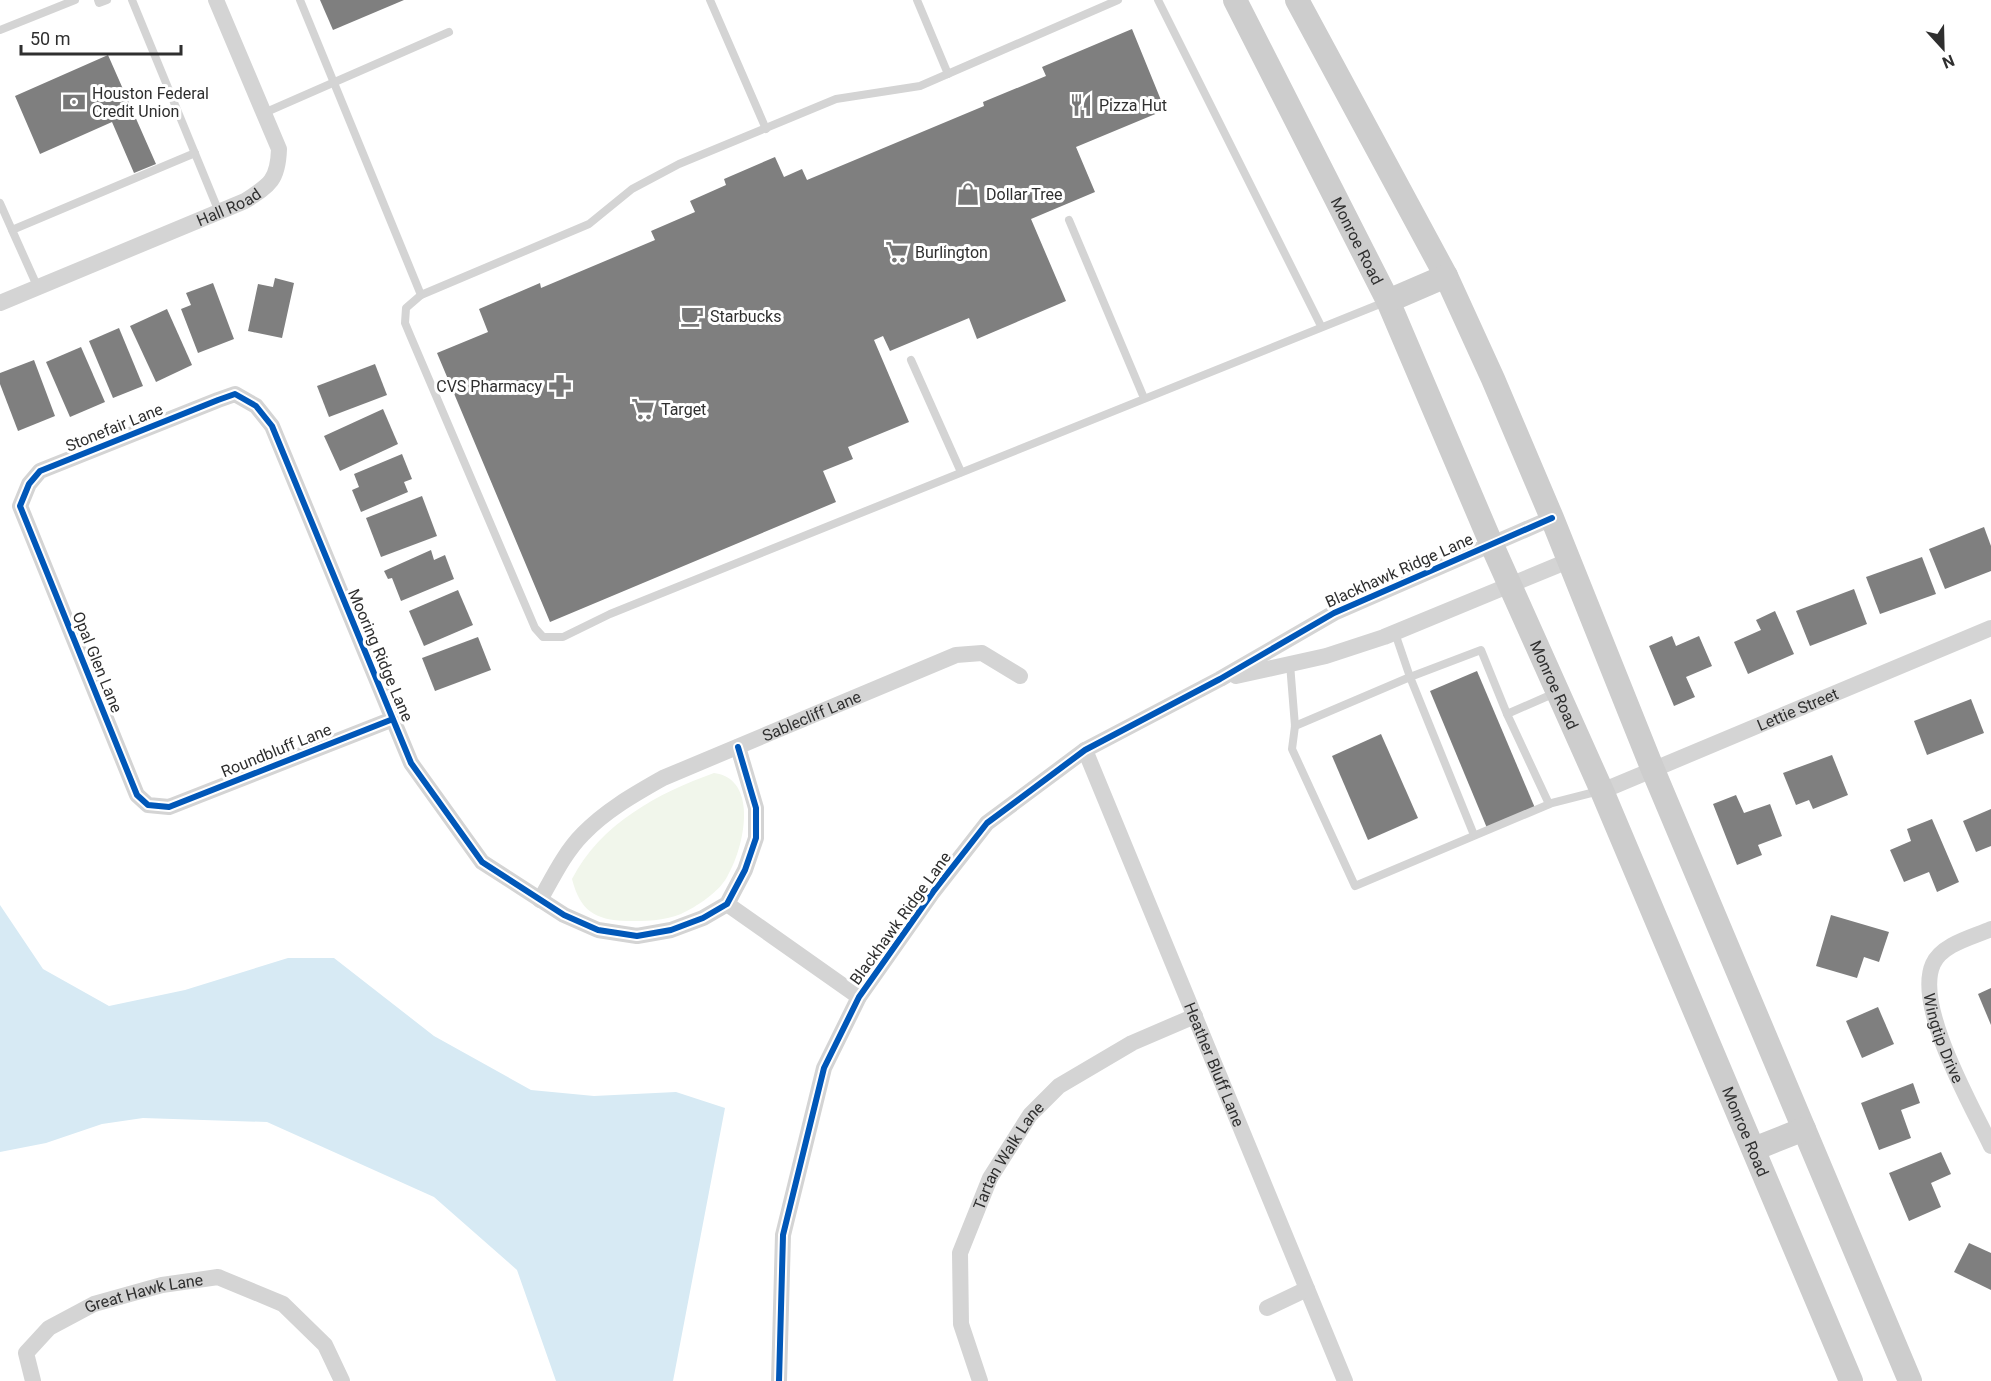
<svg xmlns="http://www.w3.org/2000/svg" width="1991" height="1381" font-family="Roboto,sans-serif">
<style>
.green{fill:#f1f6eb}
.water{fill:#d7eaf4}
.building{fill:#7f7f7f}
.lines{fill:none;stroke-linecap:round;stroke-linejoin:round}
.lane{stroke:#d4d4d4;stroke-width:8}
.street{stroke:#d4d4d4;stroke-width:16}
.secondary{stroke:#cdcdcd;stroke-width:24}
.cycleway-casing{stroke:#fff;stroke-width:10}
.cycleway{stroke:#0057b8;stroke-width:6}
.labels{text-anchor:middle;stroke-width:6;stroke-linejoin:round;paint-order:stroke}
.poi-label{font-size:16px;fill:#2f2f2f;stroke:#fff;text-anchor:start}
.street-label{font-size:16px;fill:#2f2f2f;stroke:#fff}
</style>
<rect width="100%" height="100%" fill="#fff"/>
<path class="green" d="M 714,773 C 760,779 744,849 727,877 C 719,892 696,907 681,914 C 664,921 645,921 627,921 C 594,920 580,910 572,879 C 600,824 658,793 714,773 Z"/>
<path class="water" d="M 0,905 L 43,969 L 109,1006 L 185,990 L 288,958 L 334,958 L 434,1036 L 531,1090 L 594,1096 L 676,1092 L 725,1108 L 673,1381 L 556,1381 L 517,1270 L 434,1197 L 267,1122 L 143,1118 L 102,1124 L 46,1143 L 0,1152 Z"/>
<g class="building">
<path d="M 320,0 L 404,0 L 333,30 Z"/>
<path d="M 1132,29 L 1165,110 L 1076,147 L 1095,192 L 1031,219 L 1066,301 L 977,339 L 969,318 L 890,351 L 883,336 L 874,340 L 909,422 L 848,447 L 853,459 L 823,471 L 836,502 L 550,622 L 437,353 L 488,332 L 479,309 L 540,283 L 541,288 L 655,240 L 651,231 L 695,212 L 690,201 L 726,185 L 724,179 L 775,157 L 784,177 L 802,169 L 807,180 L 984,106 L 983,102 L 1046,76 L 1042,67 Z"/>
<path d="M 108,55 L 156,164 L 134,173 L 112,122 L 40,154 L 15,96 Z"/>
<path d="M 275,278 L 294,283 L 282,338 L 248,331 L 258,284 L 273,287 Z"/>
<path d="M 213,283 L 234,339 L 198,353 L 181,309 L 191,305 L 186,293 Z"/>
<path d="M 167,309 L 192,365 L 156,382 L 130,326 Z"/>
<path d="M 119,328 L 143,386 L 113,398 L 89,341 Z"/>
<path d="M 81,347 L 105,402 L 70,417 L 46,362 Z"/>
<path d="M 34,360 L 55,416 L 18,431 L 0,384 L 0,373 Z"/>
<path d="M 375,364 L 387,395 L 329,417 L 317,386 Z"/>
<path d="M 383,409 L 398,444 L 340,471 L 324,436 Z"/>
<path d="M 402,454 L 412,479 L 404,482 L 408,492 L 361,512 L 352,490 L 359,487 L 354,474 Z"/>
<path d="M 422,496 L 437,536 L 381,557 L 366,518 Z"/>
<path d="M 1984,527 L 1991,546 L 1991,571 L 1945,589 L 1929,549 Z"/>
<path d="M 431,550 L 434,560 L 445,555 L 454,579 L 401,601 L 392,578 L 388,579 L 384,571 Z"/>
<path d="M 1922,557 L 1936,594 L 1880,614 L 1866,577 Z"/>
<path d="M 1854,589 L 1867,624 L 1810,646 L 1796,611 Z"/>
<path d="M 458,590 L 473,625 L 424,646 L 409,611 Z"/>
<path d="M 1775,611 L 1794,654 L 1748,674 L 1734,642 L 1761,630 L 1756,620 Z"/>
<path d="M 1672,636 L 1676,646 L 1699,636 L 1712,666 L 1686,677 L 1695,697 L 1674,706 L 1649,646 Z"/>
<path d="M 478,637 L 491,670 L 435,691 L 422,658 Z"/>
<path d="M 1477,671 L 1535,808 L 1487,828 L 1430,691 Z"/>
<path d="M 1971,699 L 1984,733 L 1927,755 L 1914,721 Z"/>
<path d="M 1381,734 L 1418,818 L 1368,840 L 1332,756 Z"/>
<path d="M 1832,755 L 1848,795 L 1813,809 L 1809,800 L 1796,805 L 1783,773 Z"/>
<path d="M 1736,795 L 1744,813 L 1770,804 L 1782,836 L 1758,845 L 1762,855 L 1737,865 L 1713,804 Z"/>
<path d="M 1991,809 L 1991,846 L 1976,852 L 1963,821 Z"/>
<path d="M 1932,819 L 1959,882 L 1937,892 L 1929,872 L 1904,882 L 1890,850 L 1911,841 L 1907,829 Z"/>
<path d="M 1831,915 L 1889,932 L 1879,962 L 1864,957 L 1857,978 L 1816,966 Z"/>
<path d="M 1991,988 L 1991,1025 L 1978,994 Z"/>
<path d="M 1878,1007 L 1894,1044 L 1862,1058 L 1846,1021 Z"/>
<path d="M 1913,1083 L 1920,1103 L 1901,1110 L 1911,1138 L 1879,1150 L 1861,1103 Z"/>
<path d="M 1941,1152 L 1951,1174 L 1931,1183 L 1941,1207 L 1909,1221 L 1889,1173 Z"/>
<path d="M 1969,1243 L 1991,1253 L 1991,1290 L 1954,1272 Z"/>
</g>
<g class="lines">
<g class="lane">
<path d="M 98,0 L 99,3 L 107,0"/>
<path d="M 132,0 L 219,212"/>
<path d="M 300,0 L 421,295"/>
<path d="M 710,0 L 766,129"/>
<path d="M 917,0 L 948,74"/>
<path d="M 1118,0 L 920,86 L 836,99 L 679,164 L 632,189 L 589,224 L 421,295 L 406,308 L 405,323 L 410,335 L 535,628 L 543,637 L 563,637 L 610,614 L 1385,302"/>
<path d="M 1158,0 L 1321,326"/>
<path d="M 0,30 L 75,0"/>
<path d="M 264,113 L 449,32"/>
<path d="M 0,203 L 12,230"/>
<path d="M 1069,220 L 1144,398"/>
<path d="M 38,288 L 12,230 L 195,153"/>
<path d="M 911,360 L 961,472"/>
<path d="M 1290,664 L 1295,726 L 1292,749 L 1355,886 L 1552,803 L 1599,791"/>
<path d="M 1295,726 L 1410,677 L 1395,633"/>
<path d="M 1549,804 L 1507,714 L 1555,693"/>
<path d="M 1474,835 L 1410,677 L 1481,650 L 1507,714"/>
</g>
<g class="street">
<path id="s1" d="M 0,303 L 245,201 C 270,185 278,180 279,149 L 216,0"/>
<path d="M 1236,676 L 1326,656 L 1384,637 L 1568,561"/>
<path d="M 393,719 L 169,807 L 148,805 L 137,795 L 20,506 L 29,484 L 40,471 L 218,400 L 235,394 L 256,406 L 272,426 L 411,763 L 482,862 L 564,915 L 598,930 L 637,936 L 671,930 L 703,918 L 727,904 L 745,870 L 756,838 L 756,808 L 738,747"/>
<path id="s2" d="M 1085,750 L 1345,1381"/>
<path id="s3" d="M 1602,791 L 1991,628"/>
<path id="s4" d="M 540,900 C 553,877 565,852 583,834 C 606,810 635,794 663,778 L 956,655 L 982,653 L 1020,676"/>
<path d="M 727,904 L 859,997"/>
<path id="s5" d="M 1991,929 C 1973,937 1942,944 1933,964 C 1914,1006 1972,1106 1991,1146"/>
<path d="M 1267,1308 L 1307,1289"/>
<path id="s6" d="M 33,1381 L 26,1353 L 49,1328 L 94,1304 L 162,1285 L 218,1277 L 283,1304 L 325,1345 L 342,1381"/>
<path d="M 779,1381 L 783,1235 L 824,1068 L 859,997 L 933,892 L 987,823 L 1085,750 L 1220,679 L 1334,613 L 1552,518"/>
<path id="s7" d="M 980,1381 L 961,1324 L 960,1253 L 990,1178 L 1030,1115 L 1059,1086 L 1132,1043 L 1195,1016"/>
</g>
<g class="secondary">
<path id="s8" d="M 1235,0 L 1388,301 L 1491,543 L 1602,791 L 1851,1381"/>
<path d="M 1297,0 L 1446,276 L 1493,379 L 1552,518 L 1653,770 L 1910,1381"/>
<path d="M 1388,301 L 1446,276"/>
<path d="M 1754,1149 L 1804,1129"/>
</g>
<g class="cycleway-casing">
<g id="cycleway">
<path d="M 393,719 L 169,807 L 148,805 L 137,795 L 20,506 L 29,484 L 40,471 L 218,400 L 235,394 L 256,406 L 272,426 L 411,763 L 482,862 L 564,915 L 598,930 L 637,936 L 671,930 L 703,918 L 727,904 L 745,870 L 756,838 L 756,808 L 738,747"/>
<path d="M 779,1381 L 783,1235 L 824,1068 L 859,997 L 933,892 L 987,823 L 1085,750 L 1220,679 L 1334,613 L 1552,518"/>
</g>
</g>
<use href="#cycleway" class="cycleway"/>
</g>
<defs>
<g id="bank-bare" transform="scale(1.8)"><path d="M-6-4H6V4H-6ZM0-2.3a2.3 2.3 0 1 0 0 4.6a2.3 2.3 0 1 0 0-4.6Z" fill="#787878" stroke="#fff" stroke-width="2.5" paint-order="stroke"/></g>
<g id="restaurant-bare" transform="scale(1.8)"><path d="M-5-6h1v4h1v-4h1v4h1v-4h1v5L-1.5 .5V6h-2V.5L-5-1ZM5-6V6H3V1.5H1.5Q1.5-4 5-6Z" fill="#787878" stroke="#fff" stroke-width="2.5" paint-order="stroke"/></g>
<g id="shop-bare" transform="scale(1.8)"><path d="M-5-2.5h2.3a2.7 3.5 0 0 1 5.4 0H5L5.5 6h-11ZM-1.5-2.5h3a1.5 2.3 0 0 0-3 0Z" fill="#787878" stroke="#fff" stroke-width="2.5" paint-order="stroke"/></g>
<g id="supermarket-bare" transform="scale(1.8)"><path d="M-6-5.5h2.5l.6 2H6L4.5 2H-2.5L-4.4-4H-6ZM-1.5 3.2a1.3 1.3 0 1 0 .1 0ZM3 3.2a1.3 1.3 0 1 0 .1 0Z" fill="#787878" stroke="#fff" stroke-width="2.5" paint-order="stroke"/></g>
<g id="cafe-bare" transform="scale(1.8)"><path d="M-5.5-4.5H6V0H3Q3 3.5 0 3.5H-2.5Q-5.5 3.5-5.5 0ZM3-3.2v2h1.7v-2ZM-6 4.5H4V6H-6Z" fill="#787878" stroke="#fff" stroke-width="2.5" paint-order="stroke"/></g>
<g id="pharmacy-bare" transform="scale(1.8)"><path d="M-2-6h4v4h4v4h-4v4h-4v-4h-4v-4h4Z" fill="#787878" stroke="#fff" stroke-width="2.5" paint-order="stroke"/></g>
</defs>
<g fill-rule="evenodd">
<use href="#bank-bare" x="74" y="102"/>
<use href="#restaurant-bare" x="1081" y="105"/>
<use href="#shop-bare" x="968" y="194"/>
<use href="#supermarket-bare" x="897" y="252"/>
<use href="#cafe-bare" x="692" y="316"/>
<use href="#pharmacy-bare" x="560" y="386"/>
<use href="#supermarket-bare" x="643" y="409"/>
</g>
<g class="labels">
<g class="poi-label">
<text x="92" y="99">Houston Federal<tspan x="92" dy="18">Credit Union</tspan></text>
<text x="1099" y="111">Pizza Hut</text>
<text x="986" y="200">Dollar Tree</text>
<text x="915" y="258">Burlington</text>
<text x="710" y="322">Starbucks</text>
<text x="542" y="392" text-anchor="end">CVS Pharmacy</text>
<text x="661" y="415">Target</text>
</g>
<g class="street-label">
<text dy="6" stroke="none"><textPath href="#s1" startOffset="248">Hall Road</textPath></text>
<text dy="6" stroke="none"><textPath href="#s8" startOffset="270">Monroe Road</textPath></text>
<text transform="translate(114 427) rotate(-22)" y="6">Stonefair Lane</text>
<text transform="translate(1399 570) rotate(-24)" y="6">Blackhawk Ridge Lane</text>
<text transform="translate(381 655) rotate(67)" y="6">Mooring Ridge Lane</text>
<text transform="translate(98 662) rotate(68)" y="6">Opal Glen Lane</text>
<text dy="6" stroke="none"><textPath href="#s8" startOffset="756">Monroe Road</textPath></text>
<text dy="6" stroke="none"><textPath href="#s3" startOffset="212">Lettie Street</textPath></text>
<text dy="6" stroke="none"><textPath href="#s4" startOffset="338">Sablecliff Lane</textPath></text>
<text transform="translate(276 750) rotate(-22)" y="6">Roundbluff Lane</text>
<text transform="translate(900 918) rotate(-54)" y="6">Blackhawk Ridge Lane</text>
<text dy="6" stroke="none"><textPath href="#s5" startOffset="146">Wingtip Drive</textPath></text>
<text dy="6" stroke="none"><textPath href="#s2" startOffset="340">Heather Bluff Lane</textPath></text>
<text dy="6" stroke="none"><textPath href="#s8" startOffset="1242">Monroe Road</textPath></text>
<text dy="6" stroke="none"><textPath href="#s7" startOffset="240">Tartan Walk Lane</textPath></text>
<text dy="6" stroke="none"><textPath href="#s6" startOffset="165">Great Hawk Lane</textPath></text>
</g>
</g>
<g transform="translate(1943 48) rotate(158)" stroke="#ffffff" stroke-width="4.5" paint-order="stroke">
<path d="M0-4.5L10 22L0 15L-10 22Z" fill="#2f2f2f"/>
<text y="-9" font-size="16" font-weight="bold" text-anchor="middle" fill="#2f2f2f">N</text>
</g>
<path d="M21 45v9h160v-9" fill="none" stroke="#2f2f2f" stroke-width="3"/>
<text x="30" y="45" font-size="18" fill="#2f2f2f" stroke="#ffffff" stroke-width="4.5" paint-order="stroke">50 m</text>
</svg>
